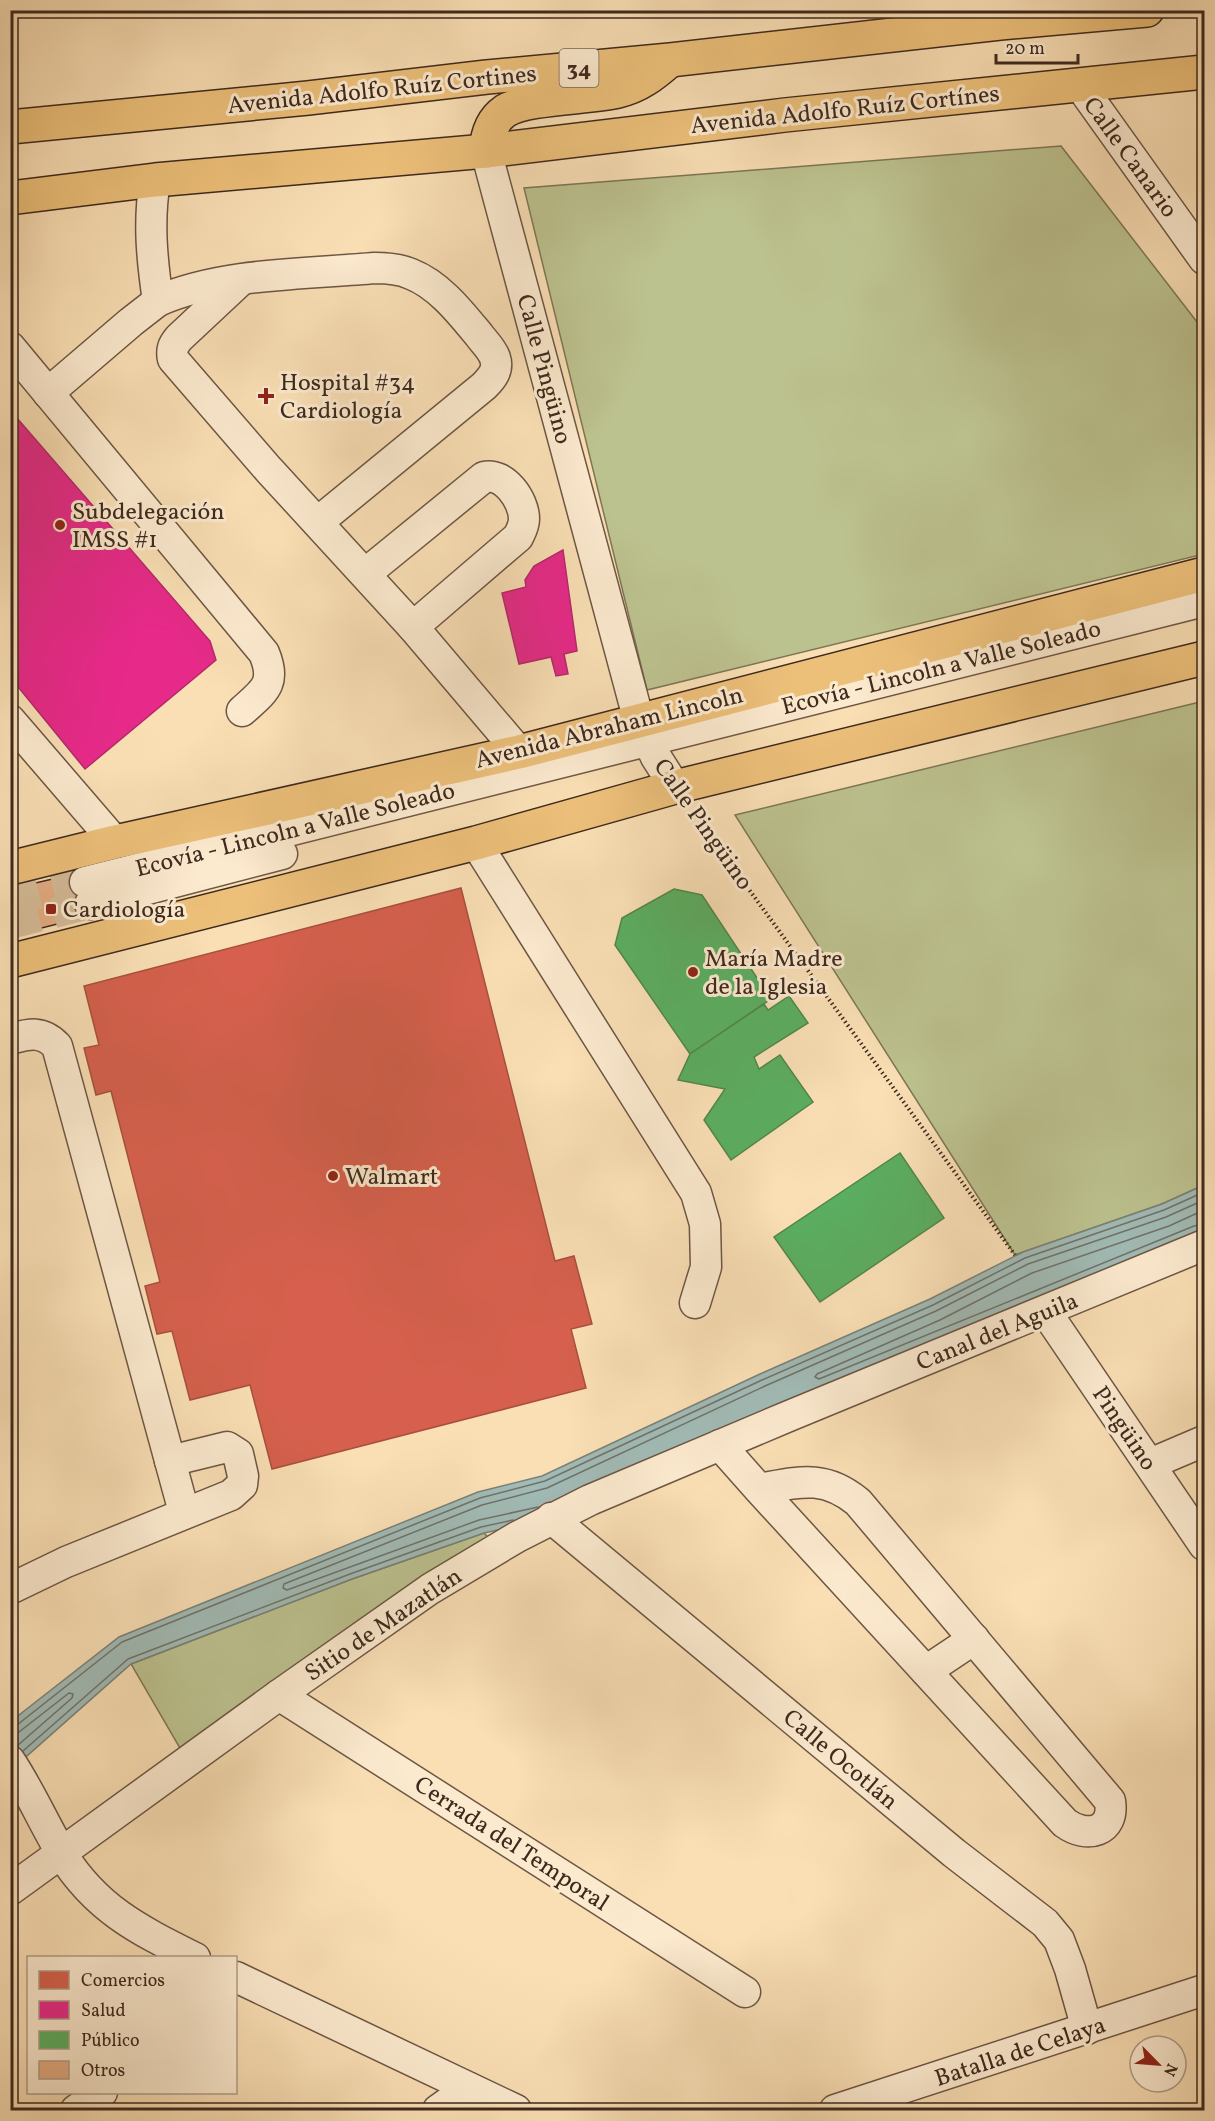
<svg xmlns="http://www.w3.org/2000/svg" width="1215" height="2121" font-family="Vollkorn,serif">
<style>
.green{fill:#bcc28f;stroke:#7d7656;stroke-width:1.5}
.water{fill:#a1bbb6;stroke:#798179;stroke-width:1.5}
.shops{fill:#d6604d;stroke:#a8503f;stroke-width:1.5}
.health{fill:#e7298a;stroke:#b4296a;stroke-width:1.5}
.public{fill:#5aae61;stroke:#52864d;stroke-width:1.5}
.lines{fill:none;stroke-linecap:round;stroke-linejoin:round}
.shore{stroke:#70726a;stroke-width:1.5}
.building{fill:#e4ac82;stroke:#3e291e;stroke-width:1.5}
.minor-tunnel{stroke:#d4bb97;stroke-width:30;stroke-dasharray:30 15;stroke-linecap:butt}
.minor-casing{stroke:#6d5644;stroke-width:33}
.major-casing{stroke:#3e291e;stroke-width:36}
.path{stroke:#3e291e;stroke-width:4;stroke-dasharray:1.5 3;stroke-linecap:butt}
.minor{stroke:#fceacf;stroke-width:30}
.major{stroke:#edc07a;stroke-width:33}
.poi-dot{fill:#8f2418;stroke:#fceacf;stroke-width:2}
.labels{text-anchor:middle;stroke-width:6;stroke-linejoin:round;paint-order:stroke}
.shield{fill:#fceacf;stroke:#776353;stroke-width:1.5}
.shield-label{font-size:22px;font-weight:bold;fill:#3e291e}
.street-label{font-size:24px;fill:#3e291e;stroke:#fceacf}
.poi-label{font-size:24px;fill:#3e291e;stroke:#fceacf;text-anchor:start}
</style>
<rect width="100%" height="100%" fill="#fadfb5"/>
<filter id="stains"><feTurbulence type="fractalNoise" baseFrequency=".00333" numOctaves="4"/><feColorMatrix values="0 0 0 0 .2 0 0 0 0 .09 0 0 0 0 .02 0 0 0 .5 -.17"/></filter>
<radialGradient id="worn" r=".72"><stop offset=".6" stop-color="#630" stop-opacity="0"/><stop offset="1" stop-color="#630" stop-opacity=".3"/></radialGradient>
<g class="green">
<path d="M 1061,146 L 1204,331 L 1204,554 L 647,690 L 524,188 Z"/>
<path d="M 1204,701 L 1204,1185 L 1162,1204 L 1015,1255 L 735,815 Z"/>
<path d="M 484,1533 L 498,1548 L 188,1762 L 131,1664 L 352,1579 Z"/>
</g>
<path class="water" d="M 1204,1185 L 1204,1245 L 551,1518 L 484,1533 L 352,1579 L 131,1664 L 11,1770 L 10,1722 L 119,1637 L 478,1492 L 542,1476 L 760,1374 L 930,1299 L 1023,1252 L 1162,1204 Z"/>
<path class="shops" d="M 461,888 L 555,1261 L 574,1256 L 592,1324 L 571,1329 L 586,1388 L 272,1469 L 250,1385 L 190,1400 L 172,1331 L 157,1334 L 145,1286 L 160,1282 L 111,1091 L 96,1095 L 84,1048 L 99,1045 L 84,986 Z"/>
<g class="health">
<path d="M 10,410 L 210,641 L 216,660 L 85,769 L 10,677 Z"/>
<path d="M 563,550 L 577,651 L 564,654 L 568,674 L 556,676 L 551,657 L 519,664 L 502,593 L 526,587 L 525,580 L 534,566 Z"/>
</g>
<g class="public">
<path d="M 674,889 L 702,895 L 771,999 L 690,1054 L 615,945 L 622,918 Z"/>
<path d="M 789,996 L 808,1023 L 754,1057 L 759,1069 L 780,1055 L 813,1102 L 731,1160 L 704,1120 L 725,1089 L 678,1080 L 690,1054 L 764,1004 L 768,1010 Z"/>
<path d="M 900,1153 L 944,1218 L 820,1302 L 774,1237 Z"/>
</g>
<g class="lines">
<g class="shore">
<path d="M 1204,1210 L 1169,1226 L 1032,1273 L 940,1320 L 817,1374 L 815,1377 L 819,1379 L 1194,1226 L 1204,1224"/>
<path d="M 538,1507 L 479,1520 L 287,1590 L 283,1588 L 284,1584 L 482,1505 L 547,1488 L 765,1386 L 936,1311 L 1028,1264 L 1166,1217 L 1204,1200"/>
<path d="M 10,1726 L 17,1725 L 122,1642 L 480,1498 L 545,1481 L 762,1380 L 933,1305 L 1025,1258 L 1164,1210 L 1204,1192"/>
<path d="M 10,1734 L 19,1732 L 69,1693 L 73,1694 L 72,1698 L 17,1746"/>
<path d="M 23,1751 L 128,1659 L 350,1574 L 481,1527 L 513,1520"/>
</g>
</g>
<path class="building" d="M 82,872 L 93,915 L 10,936 L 10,889 Z"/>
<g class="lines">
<g class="minor-tunnel">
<path d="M 10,901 L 85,882"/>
<path d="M 10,924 L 90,904"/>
</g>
<g class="minor-casing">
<g id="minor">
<path d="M 1079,84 L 1204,259"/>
<path d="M 486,151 L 639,721 L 656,757 L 675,787"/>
<path d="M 241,280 L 179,338 C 173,345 171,350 173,359 L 269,470 L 413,627 L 518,537 C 521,531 524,526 524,519 C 524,500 504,472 484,477 L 365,574"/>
<path d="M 158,301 C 221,273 306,274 375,268 C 387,268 400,269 411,274 C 439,285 460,312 479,335 C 484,342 492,349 495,358 C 499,370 492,378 484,386 L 318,522"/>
<path d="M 10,347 L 264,653 C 277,684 264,691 242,711"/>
<path d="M 48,393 L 131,322 L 158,301 C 152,260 148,222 155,180"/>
<path d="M 413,627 L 519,752"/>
<path d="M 10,720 L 115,842"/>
<path d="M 476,843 L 696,1193 L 705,1224 L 706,1267 L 695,1303"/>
<path d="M 85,882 L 1204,601"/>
<path d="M 90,904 L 282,854"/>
<path d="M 10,1039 C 29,1034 42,1030 57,1046 L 184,1512"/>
<path d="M 1046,1312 L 1204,1545"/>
<path d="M 720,1445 L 759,1489 L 1065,1823 C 1087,1839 1115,1832 1110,1801 L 858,1502 C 824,1474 799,1482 759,1489"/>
<path d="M 1150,1464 L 1204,1441"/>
<path d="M 551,1518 L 954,1853 L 1045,1923 L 1059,1940 L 1070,1969 L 1087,2029"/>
<path d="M 10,1589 L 66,1562 L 231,1495 L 242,1485 L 243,1476 L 238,1454 L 227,1447 L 170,1461"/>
<path d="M 926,1671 L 974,1639"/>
<path d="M 279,1695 L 745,1992"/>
<path d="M 10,1761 C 30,1791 44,1824 62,1854 C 96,1909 139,1930 195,1958"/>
<path d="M 10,1890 L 279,1695 L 430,1589 L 517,1537 L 590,1500 L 789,1416 L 1204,1245"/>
<path d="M 236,1977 L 516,2110"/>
<path d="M 76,2110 L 102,2092"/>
<path d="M 438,2110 L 469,2088"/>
<path d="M 835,2110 L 1204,1990"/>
</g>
</g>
<g class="major-casing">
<g id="major">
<path d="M 10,127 L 308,98 L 487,77 L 670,60 L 1000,23 L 1147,10"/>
<path d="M 486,151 C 487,136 492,120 505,111 C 527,97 590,98 618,91 C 639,86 653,75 669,61"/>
<path d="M 10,198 L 155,180 L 486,151 L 785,115 L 1204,72"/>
<path d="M 10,868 L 115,842 L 519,752 L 1204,574"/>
<path d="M 10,961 L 476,843 L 675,787 L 1204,658"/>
</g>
</g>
<path class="path" d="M 694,814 L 1015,1255"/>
<use href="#minor" class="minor"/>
<use href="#major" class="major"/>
</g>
<g class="poi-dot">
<path d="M263 387h6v6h6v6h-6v6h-6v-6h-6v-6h6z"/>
<circle cx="60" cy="525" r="6"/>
<rect x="45" y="903" width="12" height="12" rx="3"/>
<circle cx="693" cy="972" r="6"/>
<circle cx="333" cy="1176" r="6"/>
</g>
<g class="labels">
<rect class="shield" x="559.5" y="49" width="39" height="38" rx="4.5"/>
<g class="shield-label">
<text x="579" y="76">34</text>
</g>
<g class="street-label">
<text transform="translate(382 89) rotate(-6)" y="8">Avenida Adolfo Ruíz Cortines</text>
<text transform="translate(845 109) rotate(-6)" y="8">Avenida Adolfo Ruíz Cortínes</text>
<text transform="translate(1131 157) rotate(54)" y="8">Calle Canario</text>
<text transform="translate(545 369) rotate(75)" y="8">Calle Pingüino</text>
<text transform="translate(941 667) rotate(-14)" y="8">Ecovía - Lincoln a Valle Soleado</text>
<text transform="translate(609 727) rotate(-14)" y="8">Avenida Abraham Lincoln</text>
<text transform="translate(704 824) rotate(55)" y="8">Calle Pingüino</text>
<text transform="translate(295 829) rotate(-14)" y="8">Ecovía - Lincoln a Valle Soleado</text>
<text transform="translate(997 1331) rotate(-22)" y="8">Canal del Aguila</text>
<text transform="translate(1125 1428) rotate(56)" y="8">Pingüino</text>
<text transform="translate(383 1624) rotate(-34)" y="8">Sitio de Mazatlán</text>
<text transform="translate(841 1759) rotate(40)" y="8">Calle Ocotlán</text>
<text transform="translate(512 1843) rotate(33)" y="8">Cerrada del Temporal</text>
<text transform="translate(1020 2051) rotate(-18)" y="8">Batalla de Celaya</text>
</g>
<g class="poi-label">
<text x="280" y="390">Hospital #34<tspan x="280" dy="28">Cardiología</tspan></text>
<text x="72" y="519">Subdelegación<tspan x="72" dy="28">IMSS #1</tspan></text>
<text x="63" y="917">Cardiología</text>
<text x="705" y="966">María Madre<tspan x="705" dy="28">de la Iglesia</tspan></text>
<text x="345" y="1184">Walmart</text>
</g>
</g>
<rect width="1215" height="2121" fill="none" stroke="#fadfb5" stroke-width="36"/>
<rect x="12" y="12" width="1191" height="2097" fill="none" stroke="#3e291e" stroke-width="3"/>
<rect x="18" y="18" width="1179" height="2085" fill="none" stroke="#3e291e" stroke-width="1.5"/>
<rect x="27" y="1956" width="210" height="138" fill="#fceacf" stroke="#b09d88" stroke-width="1.5"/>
<rect x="39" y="1971" width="30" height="18" fill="#d6604d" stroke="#b09d88" stroke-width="1.5"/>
<text x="81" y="1986" font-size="18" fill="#3e291e">Comercios</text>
<rect x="39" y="2001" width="30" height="18" fill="#e7298a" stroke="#b09d88" stroke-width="1.5"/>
<text x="81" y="2016" font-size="18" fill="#3e291e">Salud</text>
<rect x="39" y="2031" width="30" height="18" fill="#5aae61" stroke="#b09d88" stroke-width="1.5"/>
<text x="81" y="2046" font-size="18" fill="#3e291e">Público</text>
<rect x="39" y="2061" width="30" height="18" fill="#e4ac82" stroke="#b09d88" stroke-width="1.5"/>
<text x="81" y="2076" font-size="18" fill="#3e291e">Otros</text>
<g transform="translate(1158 2064) rotate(115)"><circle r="28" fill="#fceacf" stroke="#b09d88" stroke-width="1.5"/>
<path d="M0-4.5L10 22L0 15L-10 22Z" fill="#8f2418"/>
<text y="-9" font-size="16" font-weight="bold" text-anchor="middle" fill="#3e291e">N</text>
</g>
<path d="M996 54v9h82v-9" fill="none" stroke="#3e291e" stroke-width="3"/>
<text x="1005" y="54" font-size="18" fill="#3e291e" stroke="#fceacf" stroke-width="4.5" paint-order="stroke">20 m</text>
<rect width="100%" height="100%" filter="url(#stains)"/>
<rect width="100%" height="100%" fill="url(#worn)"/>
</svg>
